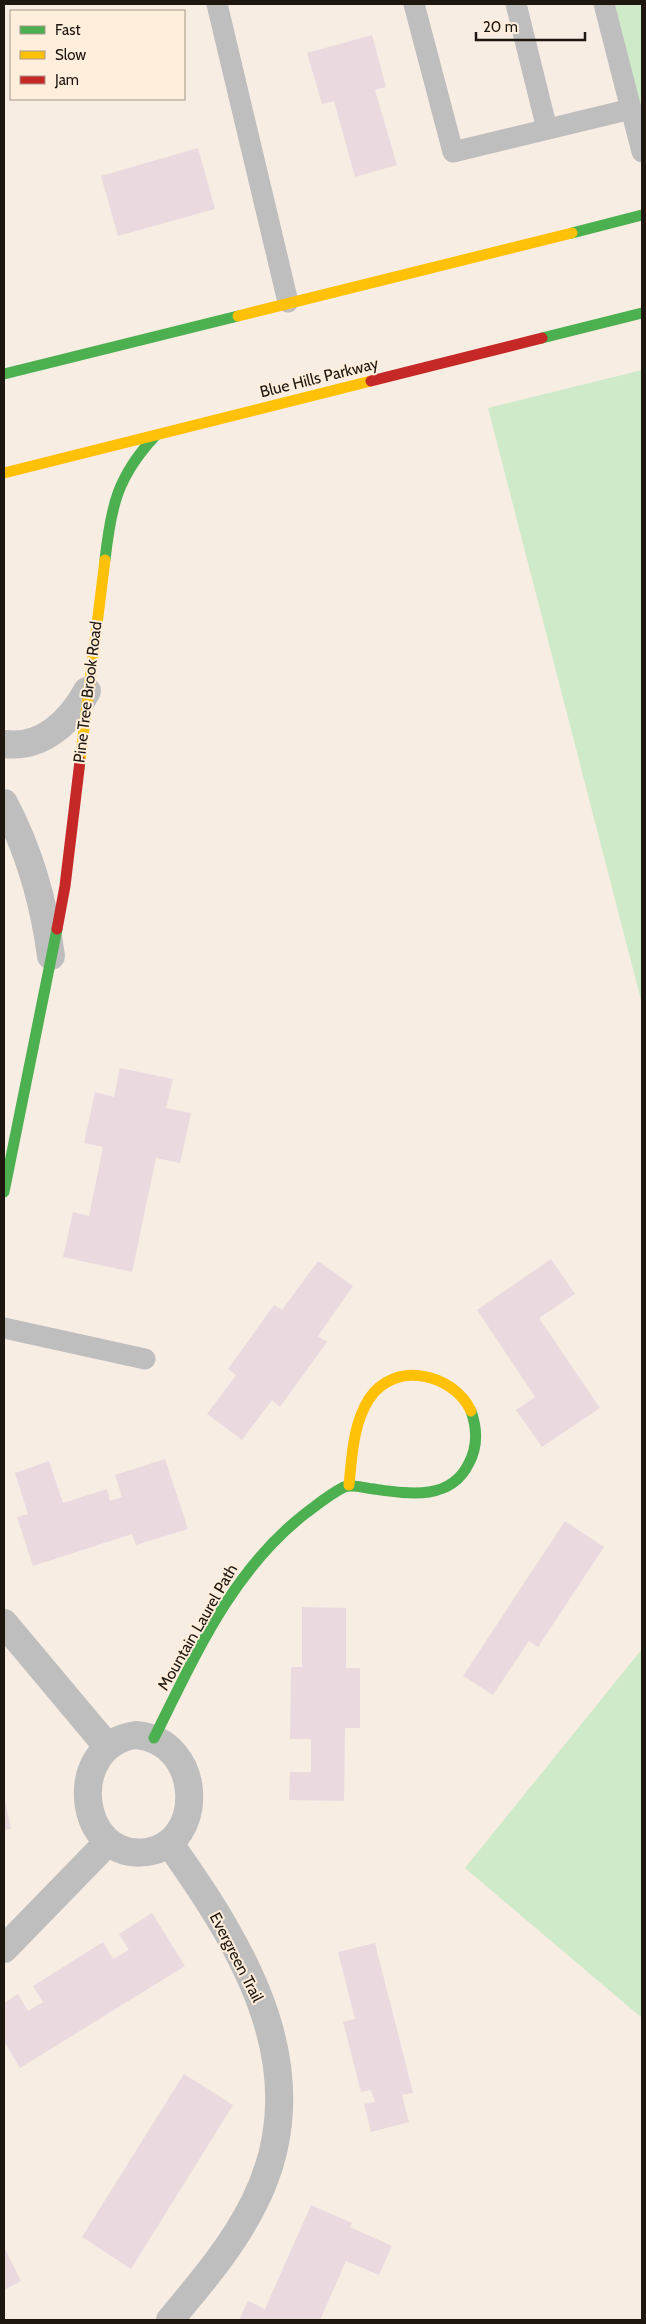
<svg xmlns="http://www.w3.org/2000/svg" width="646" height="2324" font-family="Cabin,sans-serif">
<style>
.green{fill:#ceeac9}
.building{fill:#eadae0}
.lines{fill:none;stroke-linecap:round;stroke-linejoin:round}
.lane{stroke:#bebebf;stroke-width:21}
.street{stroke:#bebebf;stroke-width:28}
.fast{stroke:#4caf50;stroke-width:11}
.slow{stroke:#ffc107;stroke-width:11}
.jam{stroke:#c62828;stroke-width:11}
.labels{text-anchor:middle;stroke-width:4;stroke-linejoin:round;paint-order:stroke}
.street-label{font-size:16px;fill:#1d1710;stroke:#ffeedb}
</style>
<rect width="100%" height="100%" fill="#f7ede3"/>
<g class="green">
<path d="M 605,4 L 642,4 L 642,165 Z"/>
<path d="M 642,370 L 642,1004 L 488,408 Z"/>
<path d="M 642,1649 L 642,2018 L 465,1868 Z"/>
</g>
<g class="building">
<path d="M 372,35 L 386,87 L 375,90 L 397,165 L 355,177 L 334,101 L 322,104 L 307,53 Z"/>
<path d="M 198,148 L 215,209 L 118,236 L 101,176 Z"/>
<path d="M 120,1068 L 173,1079 L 166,1108 L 191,1113 L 180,1163 L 156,1158 L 132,1272 L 63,1257 L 73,1212 L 89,1216 L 103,1147 L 84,1143 L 95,1092 L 114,1097 Z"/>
<path d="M 551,1259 L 575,1294 L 539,1318 L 600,1408 L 542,1447 L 516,1410 L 535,1397 L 477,1310 Z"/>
<path d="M 318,1261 L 353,1286 L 318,1336 L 327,1342 L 280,1407 L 272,1400 L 242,1440 L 207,1414 L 236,1375 L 228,1369 L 274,1305 L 282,1310 Z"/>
<path d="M 165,1459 L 188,1529 L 136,1545 L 132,1534 L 33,1566 L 17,1517 L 28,1514 L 15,1473 L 49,1461 L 63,1503 L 107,1489 L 110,1501 L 122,1497 L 115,1475 Z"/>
<path d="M 565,1521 L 604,1547 L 538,1647 L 529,1641 L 493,1695 L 463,1676 Z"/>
<path d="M 302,1607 L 346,1608 L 346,1668 L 360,1668 L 360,1728 L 345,1728 L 344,1801 L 289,1800 L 290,1772 L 311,1772 L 311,1739 L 290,1739 L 291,1667 L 302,1667 Z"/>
<path d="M 4,1795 L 11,1829 L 4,1830 Z"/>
<path d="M 152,1913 L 185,1966 L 20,2068 L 4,2041 L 4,2003 L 18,1994 L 28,2011 L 43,2002 L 33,1986 L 103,1942 L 113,1959 L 129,1950 L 119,1934 Z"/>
<path d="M 375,1943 L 413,2093 L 402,2095 L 409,2122 L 371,2132 L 364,2104 L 375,2102 L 371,2090 L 361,2092 L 343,2022 L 355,2019 L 338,1952 Z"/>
<path d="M 184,2074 L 233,2105 L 131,2269 L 82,2237 Z"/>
<path d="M 311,2205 L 352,2223 L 350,2227 L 392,2246 L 379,2275 L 346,2261 L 320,2320 L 239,2320 L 248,2301 L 265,2309 Z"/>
<path d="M 4,2247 L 21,2281 L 4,2290 Z"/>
</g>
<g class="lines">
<g class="lane">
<path d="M 217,4 L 288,302"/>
<path d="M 414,4 L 453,152 L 631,109"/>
<path d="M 516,4 L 547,129"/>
<path d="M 604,4 L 642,152"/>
<path d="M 4,1328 L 145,1359"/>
</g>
<g class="street">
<path d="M 4,744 C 42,749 70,722 87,691"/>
<path d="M 4,803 C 29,850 44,903 51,956"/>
<path d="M 4,1623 L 107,1746"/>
<path d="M 136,1735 C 204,1741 206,1844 147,1852 C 77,1862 64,1745 136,1735 Z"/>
<path d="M 169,1843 C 245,1949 320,2073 254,2203 C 232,2247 201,2283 170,2320"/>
<path d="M 4,1949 L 108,1842"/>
</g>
<g class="fast">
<path d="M 572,233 L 642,215"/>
<path d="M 542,338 L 642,313"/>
<path d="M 4,374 L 238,316"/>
<path d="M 105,560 C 111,506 117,477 155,436"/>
<path d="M 4,1192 L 57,929"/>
<path d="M 154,1738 C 195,1656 232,1570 306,1513 C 318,1504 330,1494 344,1487 C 354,1484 364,1488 374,1489 C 409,1494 451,1501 469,1463 C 478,1446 477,1428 471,1411"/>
</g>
<g class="slow">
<path d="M 238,316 L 572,233"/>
<path d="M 4,473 L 371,381"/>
<path d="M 80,761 L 105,560"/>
<path d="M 349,1485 C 352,1456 353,1424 369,1399 C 394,1360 453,1373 471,1411"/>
</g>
<g class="jam">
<path d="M 371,381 L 542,338"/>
<path d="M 57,929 L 65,886 L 80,761"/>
</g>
</g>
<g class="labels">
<g class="street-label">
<text transform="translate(319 377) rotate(-14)" y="6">Blue Hills Parkway</text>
<text transform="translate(87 692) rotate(-83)" y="6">Pine Tree Brook Road</text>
<text transform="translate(197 1627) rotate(-60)" y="6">Mountain Laurel Path</text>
<text transform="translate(237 1957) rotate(63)" y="6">Evergreen Trail</text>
</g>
</g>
<rect width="646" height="2324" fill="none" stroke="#1d1710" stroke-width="10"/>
<rect x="10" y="10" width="175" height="90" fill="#ffeedb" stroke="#a5988a"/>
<rect x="20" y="26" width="25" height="8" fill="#4caf50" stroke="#a5988a"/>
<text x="55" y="35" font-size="15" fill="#1d1710">Fast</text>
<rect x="20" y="51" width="25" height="8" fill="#ffc107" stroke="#a5988a"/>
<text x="55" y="60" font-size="15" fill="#1d1710">Slow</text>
<rect x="20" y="76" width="25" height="8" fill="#c62828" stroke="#a5988a"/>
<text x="55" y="85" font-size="15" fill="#1d1710">Jam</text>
<path d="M476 32v8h109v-8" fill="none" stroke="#1d1710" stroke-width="2.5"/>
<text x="483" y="32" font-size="15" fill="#1d1710" stroke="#ffeedb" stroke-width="4" paint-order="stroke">20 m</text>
</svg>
